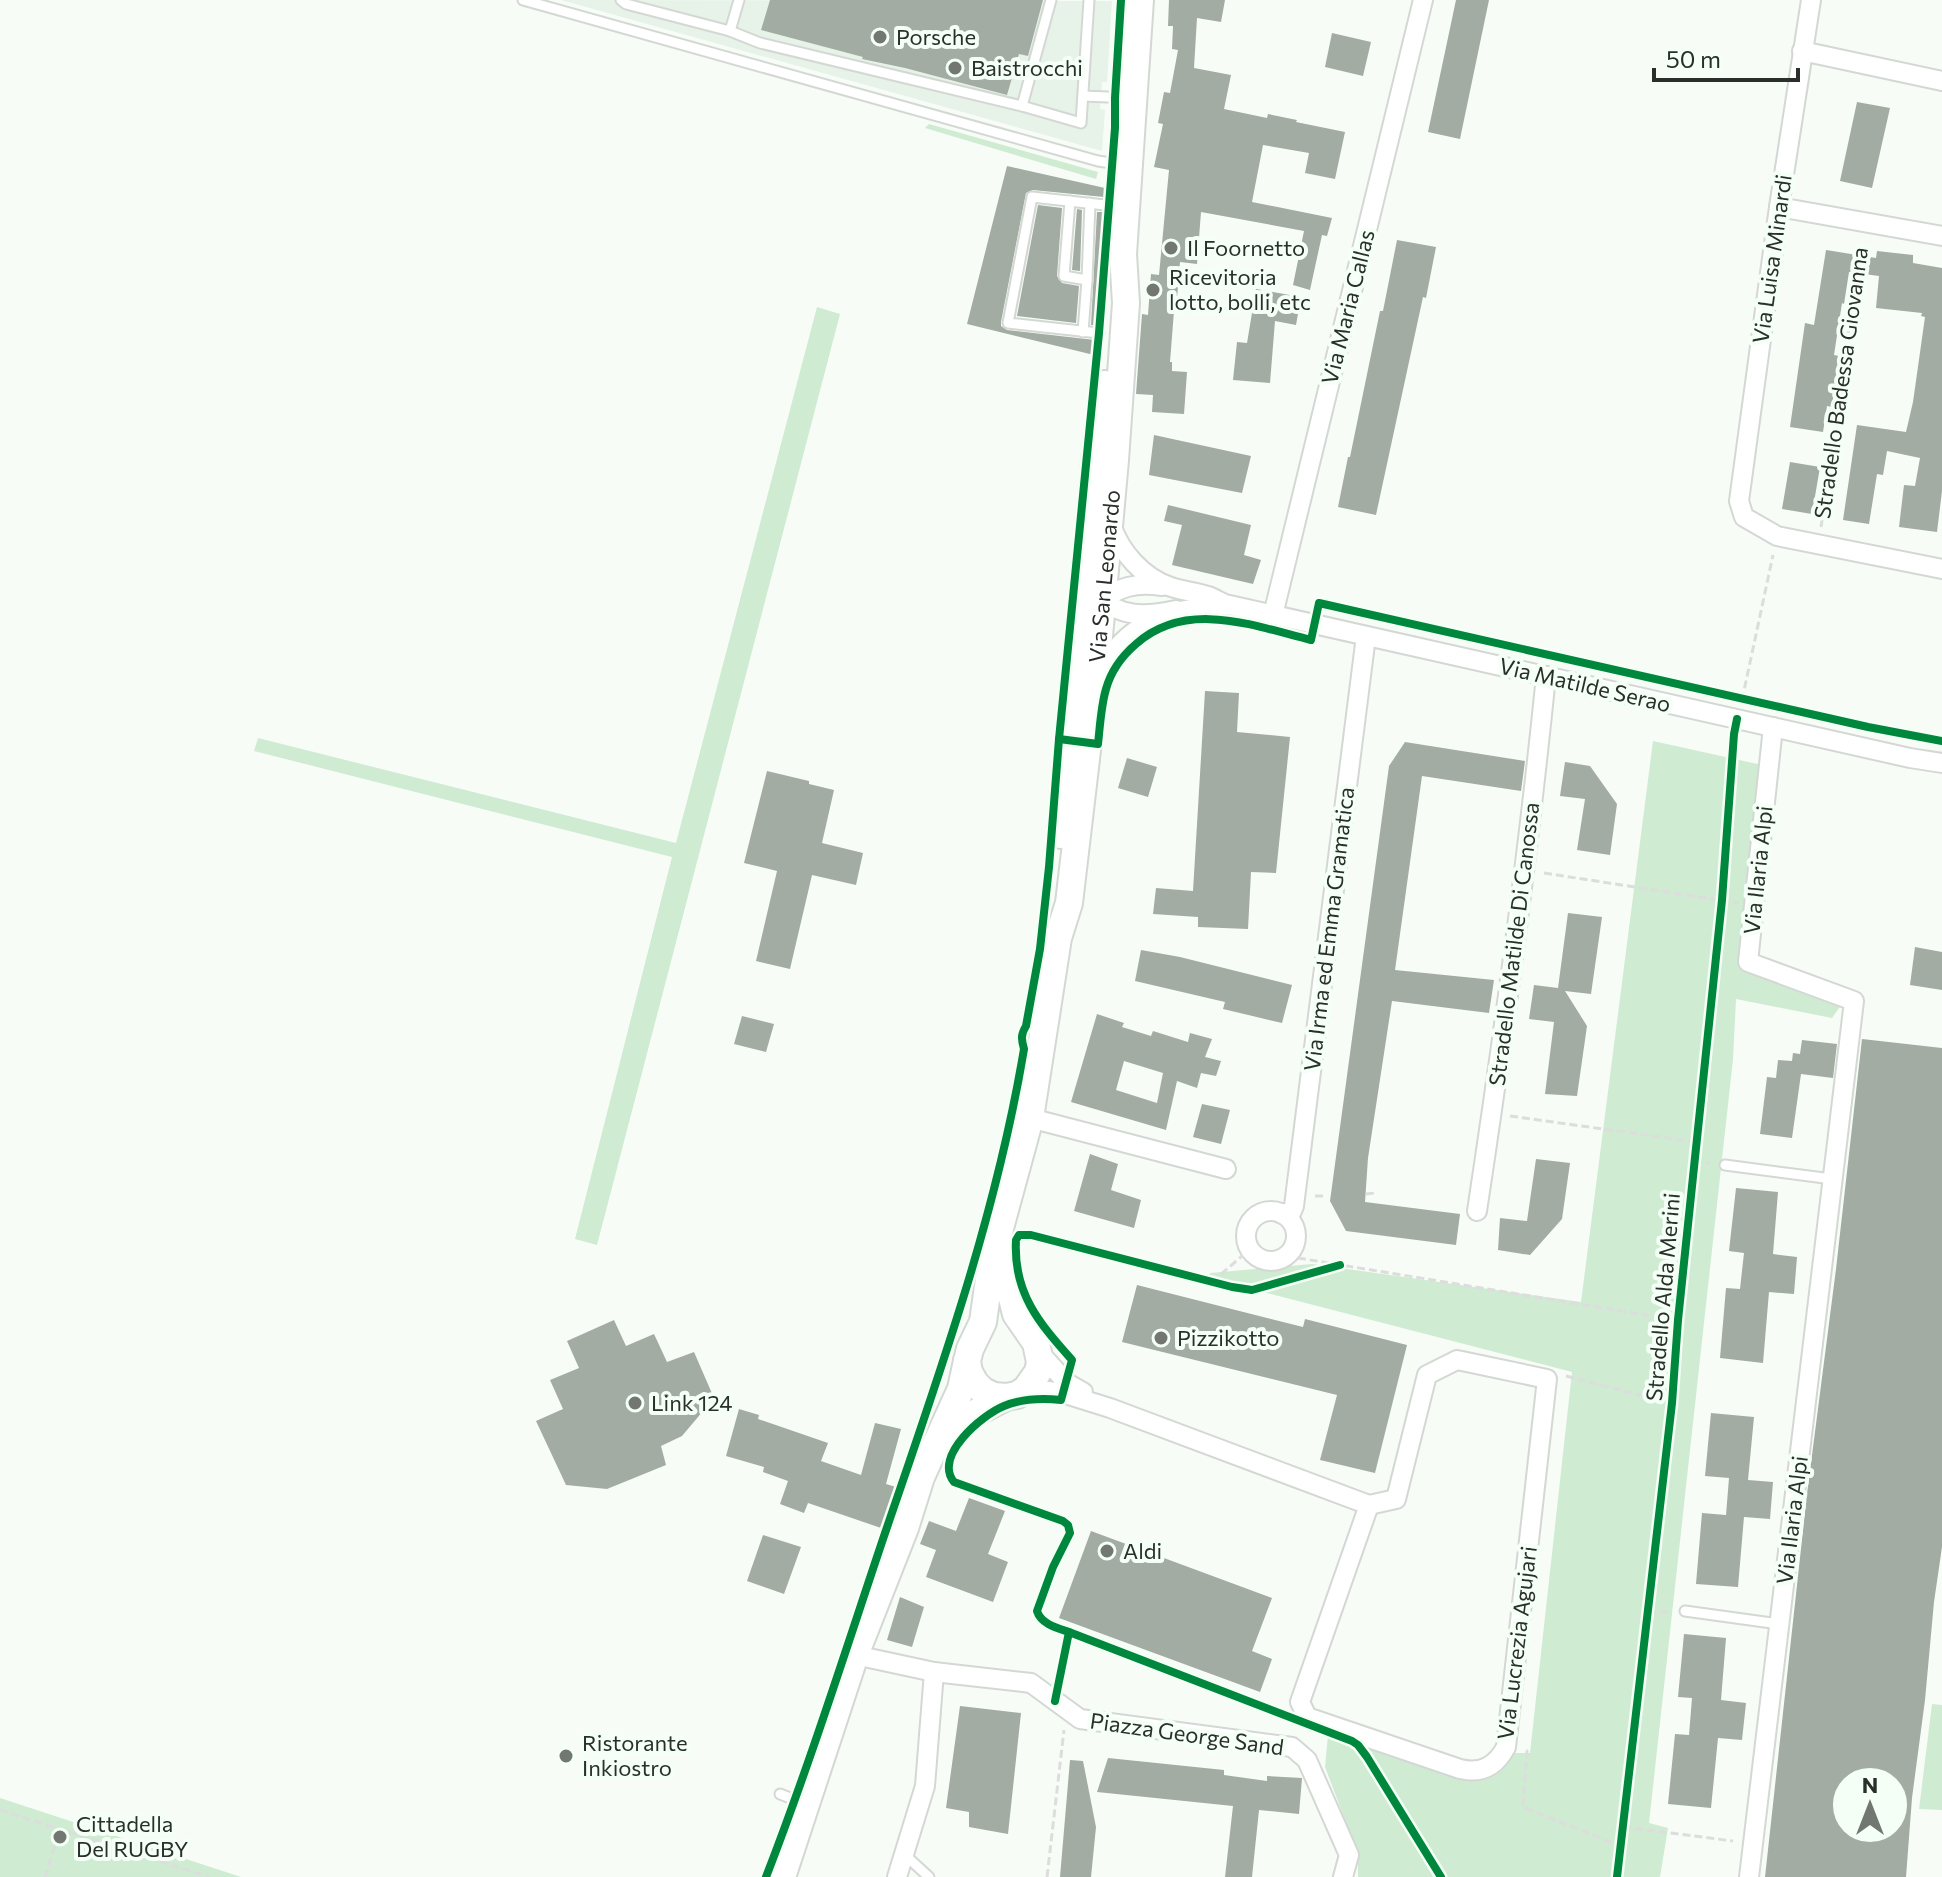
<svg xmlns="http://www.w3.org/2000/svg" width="1942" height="1877" font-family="Commissioner,sans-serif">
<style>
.built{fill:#e7f3e8}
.green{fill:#cfebd2}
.building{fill:#a2aca3;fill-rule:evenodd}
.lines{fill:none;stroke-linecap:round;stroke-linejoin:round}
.service-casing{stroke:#d4d8d4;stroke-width:13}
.minor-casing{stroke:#d4d8d4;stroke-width:22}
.secondary-casing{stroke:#d4d8d4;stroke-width:30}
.path{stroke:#dcdddc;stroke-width:3;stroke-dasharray:8 4;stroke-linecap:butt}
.service{stroke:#fefffe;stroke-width:9}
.minor{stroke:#fefffe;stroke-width:18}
.secondary{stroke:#fefffe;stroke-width:26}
.cycleway-casing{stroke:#f4fff5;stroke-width:13}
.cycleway{stroke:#00873e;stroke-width:8}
.poi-dot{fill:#727772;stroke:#f4fff5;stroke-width:3}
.labels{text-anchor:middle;stroke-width:8;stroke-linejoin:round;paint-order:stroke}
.poi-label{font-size:22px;fill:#2b2f2b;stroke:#f4fff5;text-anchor:start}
.street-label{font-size:22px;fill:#2b2f2b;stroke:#f4fff5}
</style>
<rect width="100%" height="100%" fill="#f7fcf7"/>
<path class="built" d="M 561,0 L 1112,1 L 1107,82 L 1102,82 L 1101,97 L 1100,109 L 1105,110 L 1102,151 Z"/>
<g class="green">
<path d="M 929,124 L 1098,172 L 1096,179 L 925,128 Z"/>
<path d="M 817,307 L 840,314 L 597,1245 L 575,1239 L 672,857 L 254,751 L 258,738 L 676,843 Z"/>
<path d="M 1653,741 L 1762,765 L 1739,966 L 1842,1004 L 1832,1018 L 1736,999 L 1733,1059 L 1649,1823 L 1668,1828 L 1660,1877 L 1358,1877 L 1358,1854 L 1325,1767 L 1328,1735 L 1330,1728 L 1469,1780 C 1491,1780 1501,1770 1512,1753 L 1530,1753 L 1572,1372 L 1267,1293 L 1208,1283 L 1210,1273 L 1312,1264 L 1581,1302 Z"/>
<path d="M 1932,1704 L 1942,1705 L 1942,1810 L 1919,1809 Z"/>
<path d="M 0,1798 L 241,1877 L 0,1877 Z"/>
</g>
<g class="building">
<path d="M 770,0 L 1043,0 L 1028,56 L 1019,54 L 1007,95 L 905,68 L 862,59 L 863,57 L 761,30 Z"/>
<path d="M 1169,0 L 1225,0 L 1221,22 L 1197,18 L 1194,68 L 1231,75 L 1224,109 L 1267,118 L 1268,114 L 1292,119 L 1297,120 L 1296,122 L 1345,132 L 1335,179 L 1305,173 L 1309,153 L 1263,145 L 1252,202 L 1332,218 L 1327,236 L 1322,235 L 1310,290 L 1293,285 L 1304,231 L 1201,212 L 1197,264 L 1180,262 L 1176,311 L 1174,311 L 1170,362 L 1172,362 L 1172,371 L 1187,372 L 1184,414 L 1152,412 L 1153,395 L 1136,394 L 1142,314 L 1148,315 L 1151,274 L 1159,275 L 1169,170 L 1154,167 L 1163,124 L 1158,123 L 1164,92 L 1170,93 L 1178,50 L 1172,49 L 1173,26 L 1168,26 Z"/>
<path d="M 1456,0 L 1489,0 L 1460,139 L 1428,132 Z"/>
<path d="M 1332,33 L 1371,42 L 1363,76 L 1325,67 Z"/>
<path d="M 1857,102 L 1890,108 L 1872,188 L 1840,181 Z"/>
<path d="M 1007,166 L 1105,188 L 1104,197 L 1033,190 L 1026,193 L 1001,322 L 1001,326 L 1007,330 L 1095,340 L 1094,355 L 967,324 Z"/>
<path d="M 1038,205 L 1062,208 L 1057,276 L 1062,283 L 1079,286 L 1076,323 L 1017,316 Z"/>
<path d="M 1077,209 L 1082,210 L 1080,271 L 1072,270 Z"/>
<path d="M 1097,212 L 1103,212 L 1096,325 L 1091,325 Z"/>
<path d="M 1397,240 L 1436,247 L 1426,298 L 1423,297 L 1376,515 L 1338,507 L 1348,457 L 1350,457 L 1380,311 L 1383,311 Z"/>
<path d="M 1826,250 L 1876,258 L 1877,251 L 1913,255 L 1913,263 L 1942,268 L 1942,491 L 1937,532 L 1899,527 L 1904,485 L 1915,486 L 1920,458 L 1887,451 L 1883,475 L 1877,474 L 1869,524 L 1843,520 L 1857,425 L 1906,432 L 1913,402 L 1925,317 L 1921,316 L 1922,313 L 1876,308 L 1879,276 L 1849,272 L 1844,304 L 1842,303 L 1834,355 L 1839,356 L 1832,407 L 1827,406 L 1823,432 L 1790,427 L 1805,323 L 1814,325 Z"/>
<path d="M 1256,289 L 1301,297 L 1296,325 L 1275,321 L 1270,383 L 1233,380 L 1237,342 L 1247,343 Z"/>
<path d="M 1154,435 L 1251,456 L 1242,493 L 1149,475 Z"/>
<path d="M 1790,462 L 1820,467 L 1812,514 L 1782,509 Z"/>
<path d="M 1168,505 L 1251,525 L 1244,555 L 1261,560 L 1253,584 L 1172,565 L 1182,525 L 1164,521 Z"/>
<path d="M 1205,691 L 1239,693 L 1237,732 L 1290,737 L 1276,873 L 1251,872 L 1248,929 L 1198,927 L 1198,917 L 1153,914 L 1156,888 L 1193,891 Z"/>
<path d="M 1405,742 L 1525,761 L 1521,791 L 1422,776 L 1395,970 L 1494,980 L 1489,1013 L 1392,1001 L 1368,1158 L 1365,1202 L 1460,1214 L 1456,1245 L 1346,1231 L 1330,1201 L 1389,766 Z"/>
<path d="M 1127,758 L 1157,767 L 1148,797 L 1118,788 Z"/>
<path d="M 1565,762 L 1590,766 L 1617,804 L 1610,855 L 1577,850 L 1585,799 L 1560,796 Z"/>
<path d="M 767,771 L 809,781 L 809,784 L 834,790 L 822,843 L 863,853 L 856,885 L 812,875 L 790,969 L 756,961 L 777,871 L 744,863 Z"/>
<path d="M 1568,913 L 1602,917 L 1591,994 L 1565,991 L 1587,1026 L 1577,1096 L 1545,1094 L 1554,1022 L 1529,1019 L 1534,985 L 1558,988 Z"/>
<path d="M 1915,947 L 1942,952 L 1942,990 L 1910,985 Z"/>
<path d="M 1141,950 L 1180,957 L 1292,985 L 1282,1023 L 1223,1009 L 1225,1002 L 1135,981 Z"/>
<path d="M 1097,1014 L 1124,1023 L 1122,1027 L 1151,1036 L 1153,1031 L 1188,1042 L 1190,1033 L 1212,1039 L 1205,1057 L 1221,1061 L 1216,1076 L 1201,1073 L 1197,1088 L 1177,1081 L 1166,1130 L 1071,1102 ZM 1124,1061 L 1163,1073 L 1157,1103 L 1116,1090 Z"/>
<path d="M 742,1016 L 774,1024 L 766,1052 L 734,1044 Z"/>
<path d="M 1862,1039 L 1942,1048 L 1942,1547 L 1934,1602 L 1925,1700 L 1912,1798 L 1906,1877 L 1765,1877 L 1807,1494 L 1836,1269 ZM 1846,1781 L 1894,1781 L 1894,1829 L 1846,1829 Z"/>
<path d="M 1802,1040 L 1837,1044 L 1833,1078 L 1801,1074 L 1792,1138 L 1760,1134 L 1767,1077 L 1776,1078 L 1778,1060 L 1792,1061 L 1793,1053 L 1800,1054 Z"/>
<path d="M 1202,1104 L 1230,1110 L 1221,1144 L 1193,1137 Z"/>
<path d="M 1090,1154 L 1118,1164 L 1111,1190 L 1141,1200 L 1134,1228 L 1074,1211 Z"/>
<path d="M 1536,1159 L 1570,1163 L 1562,1219 L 1530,1255 L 1498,1250 L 1500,1218 L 1527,1221 Z"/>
<path d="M 1736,1188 L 1778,1192 L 1773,1254 L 1797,1257 L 1794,1294 L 1769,1292 L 1763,1363 L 1720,1358 L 1726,1288 L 1740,1289 L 1744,1253 L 1729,1251 Z"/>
<path d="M 1137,1285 L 1303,1327 L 1305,1319 L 1407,1345 L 1375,1473 L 1320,1460 L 1337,1395 L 1122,1342 Z"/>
<path d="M 614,1320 L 626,1346 L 654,1334 L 667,1362 L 694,1352 L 714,1398 L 682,1436 L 661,1446 L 666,1465 L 607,1489 L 566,1485 L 536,1421 L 563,1409 L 550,1380 L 579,1368 L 567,1341 Z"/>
<path d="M 739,1409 L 759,1415 L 758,1419 L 828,1443 L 821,1461 L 861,1475 L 875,1423 L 901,1429 L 886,1484 L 896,1487 L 881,1528 L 808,1503 L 804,1513 L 780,1504 L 788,1481 L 763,1472 L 764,1467 L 726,1456 Z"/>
<path d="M 1711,1413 L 1754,1417 L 1748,1480 L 1773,1482 L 1770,1519 L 1744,1517 L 1738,1587 L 1696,1584 L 1702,1513 L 1726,1515 L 1729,1478 L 1705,1476 Z"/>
<path d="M 969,1498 L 1005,1511 L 988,1554 L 1008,1562 L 993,1602 L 926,1577 L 936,1550 L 920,1544 L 929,1521 L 956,1531 Z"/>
<path d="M 1091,1531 L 1272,1598 L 1252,1651 L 1272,1659 L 1260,1692 L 1059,1618 Z"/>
<path d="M 763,1535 L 801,1547 L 784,1594 L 747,1581 Z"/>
<path d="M 900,1597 L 924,1607 L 912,1647 L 887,1640 Z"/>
<path d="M 1684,1634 L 1726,1638 L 1721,1700 L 1746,1703 L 1742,1740 L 1718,1738 L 1711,1808 L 1668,1804 L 1675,1734 L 1689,1735 L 1692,1698 L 1678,1697 Z"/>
<path d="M 960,1706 L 1021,1713 L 1008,1834 L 969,1827 L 969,1812 L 946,1808 Z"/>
<path d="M 1108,1758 L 1224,1770 L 1224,1775 L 1267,1781 L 1267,1776 L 1302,1778 L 1299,1814 L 1259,1810 L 1252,1877 L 1225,1877 L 1233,1806 L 1097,1792 Z"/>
<path d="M 1070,1760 L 1083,1761 L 1096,1827 L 1091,1877 L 1060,1877 Z"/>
</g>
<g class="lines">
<g class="service-casing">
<g id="service">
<path d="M 523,0 L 1098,161 L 1125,165"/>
<path d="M 621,0 L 626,4 L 730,31 L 760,43 L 1022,106 L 1081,123 L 1089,0"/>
<path d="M 730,31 L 739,0"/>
<path d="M 1083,96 L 1132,98"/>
<path d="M 1022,106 L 1051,0"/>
<path d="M 1070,201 L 1064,276 L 1087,280 L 1083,332"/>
<path d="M 1087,280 L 1090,203"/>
<path d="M 1099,333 L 1008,323 L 1032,197 L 1123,207"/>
<path d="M 1725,1165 L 1832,1179"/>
<path d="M 1685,1611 L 1779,1624"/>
<path d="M 780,1794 L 803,1803"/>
<path d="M 905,1855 L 929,1877"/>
</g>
</g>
<g class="minor-casing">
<g id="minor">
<path d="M 1811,0 L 1779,207 L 1739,501 L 1744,517 L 1777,536 L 1942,569"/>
<path d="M 1802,51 L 1942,81"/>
<path d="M 1779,207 L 1942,236"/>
<path d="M 1111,524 C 1120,552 1143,578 1171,587 C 1183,591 1196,592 1208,596 C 1214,598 1220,602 1225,604 L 1910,758 L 1942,763"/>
<path d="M 1098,594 C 1118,619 1148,616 1176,610"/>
<path d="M 1097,603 C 1120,587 1134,582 1162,586"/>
<path d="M 1273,615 L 1423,0"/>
<path d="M 1098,675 C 1121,633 1154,612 1201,608 C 1209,607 1217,605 1226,605"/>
<path d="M 1030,1118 L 1226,1169"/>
<path d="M 1477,1211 C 1504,1033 1528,855 1546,676"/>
<circle cx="1271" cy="1236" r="25"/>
<path d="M 1282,1214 L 1292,1211 L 1294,1206 L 1366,636"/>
<path d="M 1039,1352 L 1067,1383 L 1083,1392"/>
<path d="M 1020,1394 L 1041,1390 L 1062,1393 L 1110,1408 L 1369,1505 L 1396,1499 L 1427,1375 L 1457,1360 L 1547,1379 L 1506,1747 C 1496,1766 1481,1774 1460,1769 L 1307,1717 L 1300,1702 L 1369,1505"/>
<path d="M 855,1655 L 934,1672 L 1031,1683 L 1080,1719 L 1292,1747 L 1307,1760 L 1349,1855 L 1343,1877"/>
<path d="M 897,1877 L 925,1786 L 934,1672"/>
<path d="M 1749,1877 L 1854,1001 L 1748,962 L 1773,727"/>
</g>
</g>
<g class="secondary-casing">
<g id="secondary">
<path d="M 1061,835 L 1097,441 L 1104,384"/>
<path id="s1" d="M 997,1239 L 1016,1314 L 1036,1343 L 1040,1362 L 1038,1372 L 1026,1389 L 1017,1395 L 1006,1397 L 994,1396 L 983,1391 L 975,1383 L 969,1372 L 967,1361 L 970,1349 L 983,1322 L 990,1272 L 990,1259 L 997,1239 L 1030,1118 L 1058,938 L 1069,903 L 1094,691 L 1115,460 L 1126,303 L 1123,254 L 1140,0"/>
<path d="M 946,1446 L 960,1424 L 977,1412 L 1006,1397"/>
<path d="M 782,1877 L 855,1655 L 905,1528 L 921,1477 L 961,1389 L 967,1361"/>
</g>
</g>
<g class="path">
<path d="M 1821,527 L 1861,242"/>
<path d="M 1742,700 L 1773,555"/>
<path d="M 1544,873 L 1738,903"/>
<path d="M 1510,1116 L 1696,1142"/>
<path d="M 1694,1162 L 1710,1163"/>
<path d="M 1366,1194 L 1375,1193"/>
<path d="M 1315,1196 L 1327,1196"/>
<path d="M 1286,1256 L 1677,1320"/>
<path d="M 1212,1282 L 1250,1249"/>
<path d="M 1566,1376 L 1671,1403"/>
<path d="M 1648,1612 L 1672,1612"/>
<path d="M 1526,1751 L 1527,1751 L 1523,1807 L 1620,1846"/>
<path d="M 0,1810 L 209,1877"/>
<path d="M 1623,1827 L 1733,1841"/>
<path d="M 45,1877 L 60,1829"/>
<path d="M 1047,1877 L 1064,1730"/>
<path d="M 1617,1877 L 1672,1403 L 1678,1320 L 1722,900 L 1734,739"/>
</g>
<use href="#service" class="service"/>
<use href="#minor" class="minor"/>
<use href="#secondary" class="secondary"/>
<g class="cycleway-casing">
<g id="cycleway">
<path d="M 1059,739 L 1098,744 C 1100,726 1101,706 1106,689 C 1111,671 1122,656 1136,644 C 1187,599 1254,626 1311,640 L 1319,603 L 1868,727 L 1942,741"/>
<path d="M 1069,1632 L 1352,1741 L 1358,1745 L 1367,1757 L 1441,1877"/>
<path d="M 1055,1701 L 1069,1632 C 1057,1628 1041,1624 1037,1611 L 1053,1567 L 1070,1533 L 1068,1525 L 1063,1521 L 954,1482 C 933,1456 982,1415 1004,1406 C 1021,1399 1042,1398 1061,1400 L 1072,1360 C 1039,1323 1013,1293 1016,1240 L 1019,1235 L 1031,1235 L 1232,1287 L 1252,1290 L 1340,1265"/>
<path d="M 766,1877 C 809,1766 845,1652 883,1539 C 938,1378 996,1217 1024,1049 C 1021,1039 1021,1034 1026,1026 L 1040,949 L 1049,867 L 1059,739 L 1099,333 L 1115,128 L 1115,98 L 1121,0"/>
<path d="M 1617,1877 L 1672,1403 L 1678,1320 L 1722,900 L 1734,734 L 1737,719"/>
</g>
</g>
<use href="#cycleway" class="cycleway"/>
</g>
<g class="poi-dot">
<circle cx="880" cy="37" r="8"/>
<circle cx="955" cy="68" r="8"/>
<circle cx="1171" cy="248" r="8"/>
<circle cx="1153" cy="290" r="8"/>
<circle cx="1161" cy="1338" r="8"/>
<circle cx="635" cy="1403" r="8"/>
<circle cx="1107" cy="1551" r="8"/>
<circle cx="566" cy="1756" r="8"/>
<circle cx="60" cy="1837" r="8"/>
</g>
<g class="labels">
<g class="poi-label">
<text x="896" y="45">Porsche</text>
<text x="971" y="76">Baistrocchi</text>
<text x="1187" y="256">Il Foornetto</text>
<text x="1169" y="285">Ricevitoria<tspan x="1169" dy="25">lotto, bolli, etc</tspan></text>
<text x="1177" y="1346">Pizzikotto</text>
<text x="651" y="1411">Link 124</text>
<text x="1123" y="1559">Aldi</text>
<text x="582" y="1751">Ristorante<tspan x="582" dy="25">Inkiostro</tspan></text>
<text x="76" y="1832">Cittadella<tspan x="76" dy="25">Del RUGBY</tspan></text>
</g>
<g class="street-label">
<text transform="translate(1772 259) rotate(-82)" y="8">Via Luisa Minardi</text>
<text transform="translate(1348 307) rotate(-76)" y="8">Via Maria Callas</text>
<text transform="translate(1841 383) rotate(-82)" y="8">Stradello Badessa Giovanna</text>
<text dy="8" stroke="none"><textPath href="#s1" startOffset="1044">Via San Leonardo</textPath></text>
<text transform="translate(1585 685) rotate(13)" y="8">Via Matilde Serao</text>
<text transform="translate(1758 870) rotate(-84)" y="8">Via Ilaria Alpi</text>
<text transform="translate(1329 929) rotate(-83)" y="8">Via Irma ed Emma Gramatica</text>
<text transform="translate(1514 944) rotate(-83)" y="8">Stradello Matilde Di Canossa</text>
<text transform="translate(1663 1297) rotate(-85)" y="8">Stradello Alda Merini</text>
<text transform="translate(1792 1520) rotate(-83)" y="8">Via Ilaria Alpi</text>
<text transform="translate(1517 1643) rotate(-83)" y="8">Via Lucrezia Agujari</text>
<text transform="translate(1187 1734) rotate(8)" y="8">Piazza George Sand</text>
</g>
</g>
<g transform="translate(1870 1805)"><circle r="38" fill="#f4fff5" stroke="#a4aca4" stroke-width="2"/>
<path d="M0-6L14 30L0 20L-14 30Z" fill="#727772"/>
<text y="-12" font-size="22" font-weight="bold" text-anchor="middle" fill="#2b2f2b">N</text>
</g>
<path d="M1654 68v12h144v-12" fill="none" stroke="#2b2f2b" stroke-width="4"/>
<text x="1666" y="68" font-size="24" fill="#2b2f2b" stroke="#f4fff5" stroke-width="6" paint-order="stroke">50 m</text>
</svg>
